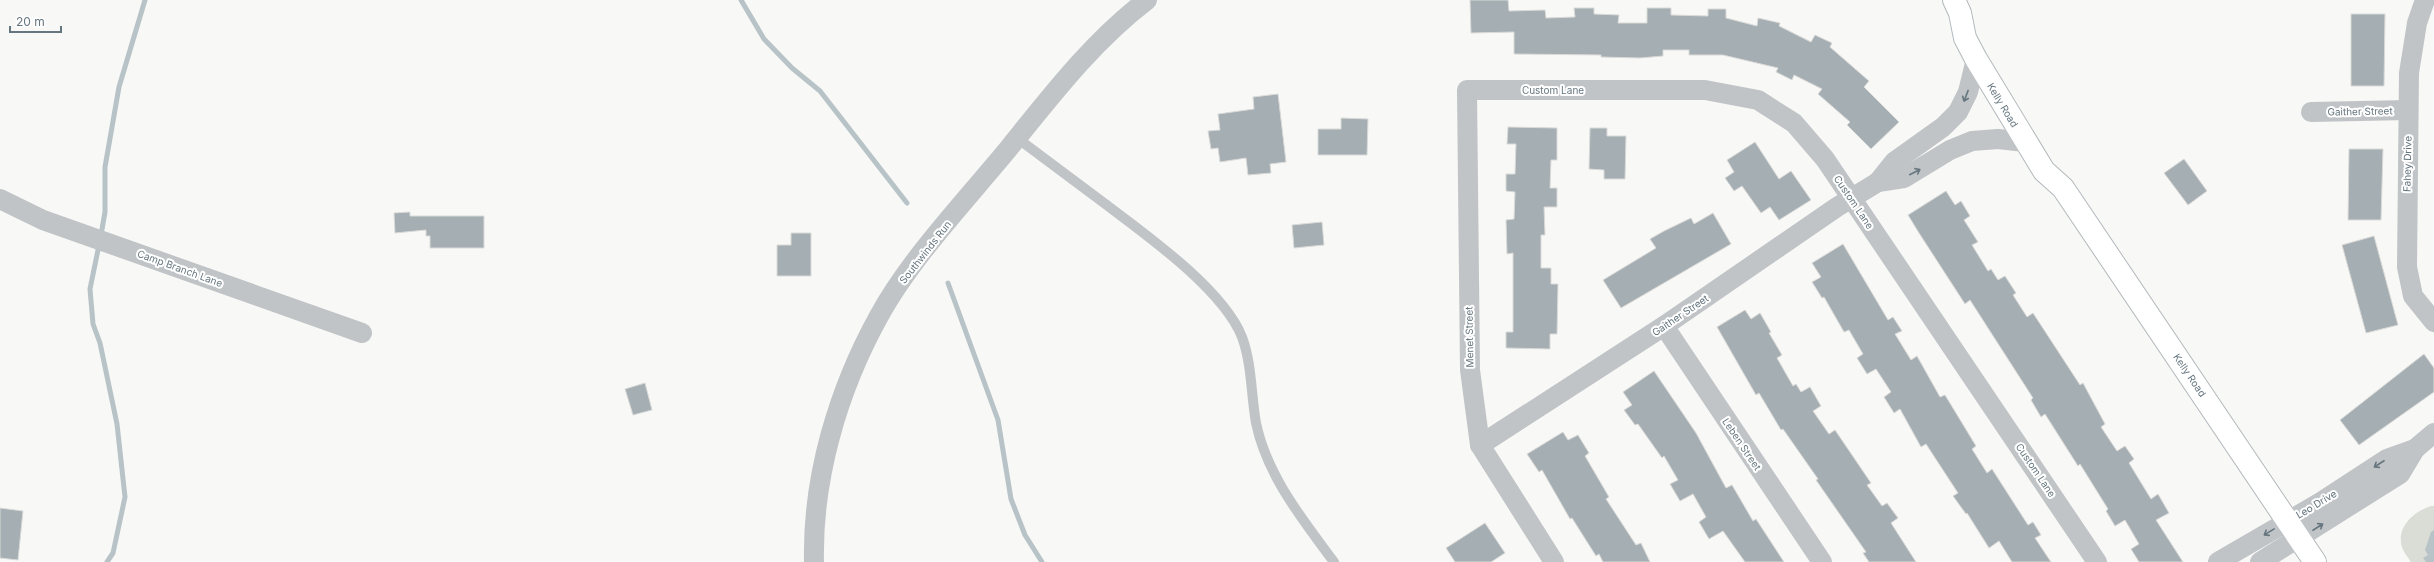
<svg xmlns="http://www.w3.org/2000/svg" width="2434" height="562" font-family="Inter,sans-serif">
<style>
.green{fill:#d9ddd6}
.water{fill:#b7c3c7}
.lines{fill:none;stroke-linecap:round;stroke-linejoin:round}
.stream{stroke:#b7c3c7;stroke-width:5}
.building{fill:#a5aeb3;stroke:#dadad8}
.secondary-casing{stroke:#b2b8bc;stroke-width:24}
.lane{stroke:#c0c4c7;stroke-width:10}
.street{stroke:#c0c4c7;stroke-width:20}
.secondary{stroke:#fff;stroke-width:22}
.oneway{stroke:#66767f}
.labels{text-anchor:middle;stroke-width:4;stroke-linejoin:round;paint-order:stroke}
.street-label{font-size:10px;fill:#66767f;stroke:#fff}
</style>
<rect width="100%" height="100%" fill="#f8f8f6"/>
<path class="green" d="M 2431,506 L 2434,506 L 2434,562 L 2411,562 C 2407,556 2401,549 2401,542 C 2399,525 2415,511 2431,506 Z"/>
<path class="water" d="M 2434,530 L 2434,562 L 2426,562 L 2423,558 L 2428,555 L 2425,550 L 2431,532 Z"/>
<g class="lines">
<g class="stream">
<path d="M 741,0 L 764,39 L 792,68 L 820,91 L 907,203"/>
<path d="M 101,235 L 105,212 L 105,167 L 119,87 L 145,0"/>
<path d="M 99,245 L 90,289 L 93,324 L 100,343 L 117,424 L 125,497 L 113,553 L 107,562"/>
<path d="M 948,283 L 998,420 L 1011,499 L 1025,535 L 1042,562"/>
</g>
</g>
<g class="building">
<path d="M 1470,0 L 1508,0 L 1509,11 L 1545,10 L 1546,18 L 1575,17 L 1574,8 L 1594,8 L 1594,14 L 1619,15 L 1618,23 L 1647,23 L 1647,8 L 1671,8 L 1671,15 L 1708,16 L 1708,9 L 1726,9 L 1726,18 L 1757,26 L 1758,18 L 1780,23 L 1779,26 L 1811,42 L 1815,35 L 1832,43 L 1830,47 L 1869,81 L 1864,87 L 1899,122 L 1871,149 L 1847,125 L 1850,122 L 1818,94 L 1822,89 L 1794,75 L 1792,80 L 1776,72 L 1778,68 L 1723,55 L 1689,55 L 1689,50 L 1663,50 L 1663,56 L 1640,58 L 1601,57 L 1601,55 L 1514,54 L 1514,32 L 1471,33 Z"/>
<path d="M 2351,14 L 2385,14 L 2384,86 L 2351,86 Z"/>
<path d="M 1278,94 L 1286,162 L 1270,164 L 1271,173 L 1248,175 L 1246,158 L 1220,162 L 1218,148 L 1211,149 L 1208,131 L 1220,130 L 1218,114 L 1254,109 L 1253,97 Z"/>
<path d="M 1341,118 L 1368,119 L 1367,155 L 1318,155 L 1318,129 L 1341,129 Z"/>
<path d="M 1508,127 L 1557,128 L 1557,160 L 1551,160 L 1550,188 L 1557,188 L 1557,207 L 1544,207 L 1545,235 L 1541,235 L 1541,268 L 1551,268 L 1551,284 L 1558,284 L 1557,334 L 1550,334 L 1550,349 L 1506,348 L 1506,332 L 1513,332 L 1513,253 L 1507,254 L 1506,220 L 1514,219 L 1515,192 L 1506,191 L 1506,174 L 1515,174 L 1516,144 L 1507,144 Z"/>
<path d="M 1590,128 L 1607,128 L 1607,136 L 1626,136 L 1625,179 L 1604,179 L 1604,170 L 1589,169 Z"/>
<path d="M 1755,142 L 1779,179 L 1791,171 L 1811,200 L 1779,220 L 1770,207 L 1761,213 L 1742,186 L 1734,191 L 1725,178 L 1734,172 L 1727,160 Z"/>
<path d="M 2349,149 L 2383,149 L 2381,220 L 2348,220 Z"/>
<path d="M 2184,159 L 2207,191 L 2188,205 L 2164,173 Z"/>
<path d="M 1946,191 L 1955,205 L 1961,201 L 1970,216 L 1964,220 L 1978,242 L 1972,245 L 1988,271 L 1991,269 L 1998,280 L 2005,276 L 2016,293 L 2013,295 L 2027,317 L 2033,313 L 2080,385 L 2083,383 L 2105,424 L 2101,427 L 2117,451 L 2125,446 L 2134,459 L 2129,463 L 2151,499 L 2158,494 L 2169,513 L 2156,520 L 2183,562 L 2139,562 L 2131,549 L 2139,544 L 2125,520 L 2115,526 L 2106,511 L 2108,509 L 2080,464 L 2078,466 L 2045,414 L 2041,417 L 2031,400 L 2033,398 L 1970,300 L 1965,304 L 1919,233 L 1908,215 Z"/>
<path d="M 410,212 L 410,216 L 484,216 L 484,248 L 430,248 L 430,236 L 426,236 L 426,230 L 395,233 L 394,213 Z"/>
<path d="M 1713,213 L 1731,244 L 1621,308 L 1603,280 L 1656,248 L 1650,239 L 1664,231 L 1691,218 L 1694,224 Z"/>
<path d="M 1322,222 L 1324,245 L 1294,248 L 1292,225 Z"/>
<path d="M 791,233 L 811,233 L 811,276 L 777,276 L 777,245 L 791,245 Z"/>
<path d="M 2374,236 L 2398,325 L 2366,333 L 2342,245 Z"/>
<path d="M 1843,244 L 1888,320 L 1893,317 L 1902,331 L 1895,334 L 1911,360 L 1917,356 L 1940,397 L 1945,395 L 1976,446 L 1972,449 L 1987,473 L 1992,469 L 2028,525 L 2033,522 L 2041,535 L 2035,538 L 2051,562 L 2012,562 L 1999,541 L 1989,548 L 1967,513 L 1966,514 L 1953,496 L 1958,493 L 1926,444 L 1921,447 L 1900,409 L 1894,413 L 1884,397 L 1891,392 L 1876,369 L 1867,374 L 1857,358 L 1863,354 L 1849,330 L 1844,332 L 1824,297 L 1822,298 L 1812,282 L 1821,277 L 1812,263 Z"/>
<path d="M 1745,310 L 1751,319 L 1760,313 L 1771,332 L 1769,333 L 1782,355 L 1777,358 L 1793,386 L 1796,384 L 1801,392 L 1810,387 L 1821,406 L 1813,411 L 1829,434 L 1835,430 L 1871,483 L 1867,485 L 1882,506 L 1887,503 L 1898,518 L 1891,523 L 1916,562 L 1869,562 L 1863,553 L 1866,552 L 1816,480 L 1818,479 L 1783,429 L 1781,430 L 1759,393 L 1756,395 L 1717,327 Z"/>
<path d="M 2424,354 L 2434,368 L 2434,392 L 2359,445 L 2340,420 Z"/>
<path d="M 1654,371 L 1696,433 L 1726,488 L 1732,485 L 1753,521 L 1756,519 L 1784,562 L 1745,562 L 1723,531 L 1709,539 L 1699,522 L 1706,517 L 1693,494 L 1680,501 L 1670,484 L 1678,480 L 1664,456 L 1662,458 L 1638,424 L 1635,425 L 1624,410 L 1632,405 L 1623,392 Z"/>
<path d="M 645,383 L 652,410 L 633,415 L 625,389 Z"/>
<path d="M 1563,432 L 1568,440 L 1578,435 L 1589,453 L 1585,456 L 1609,497 L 1606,499 L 1636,545 L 1641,543 L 1650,562 L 1603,562 L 1599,554 L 1596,556 L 1572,518 L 1570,519 L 1542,470 L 1539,472 L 1527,454 Z"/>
<path d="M 0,508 L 23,511 L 18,560 L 0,558 Z"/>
<path d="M 1485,523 L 1505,553 L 1491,562 L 1455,562 L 1446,548 Z"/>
</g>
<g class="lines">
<g class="secondary-casing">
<path id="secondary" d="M 1954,0 L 1960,13 L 1965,38 L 1976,59 L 2044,171 L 2063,188 L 2315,562"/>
</g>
<path class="lane" d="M 1017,138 C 1046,160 1075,181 1104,203 C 1145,234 1223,289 1242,337 C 1252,364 1251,395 1256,423 C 1267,476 1303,520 1334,562"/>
<g class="street">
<path d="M 2425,0 L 2417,23 L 2409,73 L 2407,267 L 2413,296 L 2434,322"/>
<path d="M 2311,112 L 2408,110"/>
<path d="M 1878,182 L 1904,178 L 1950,150 L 1972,141 L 1998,139 L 2025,142"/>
<path d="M 0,199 L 43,220 L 362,333"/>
<path d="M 1664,326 L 1822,562"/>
<path d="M 1480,445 L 1664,326 L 1837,207 L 1878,182 L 1894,162 L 1943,127 L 1958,112 L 1968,92 L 1976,59"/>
<path d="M 814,562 C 812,478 838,390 879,316 C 910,259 967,199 1009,148 C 1051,96 1093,41 1147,0"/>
<path d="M 1554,562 L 1480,445 L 1470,370 L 1467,90 L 1705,90 L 1758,100 L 1794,123 L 1825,159 L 2097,562"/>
<path d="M 2218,562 L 2321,502 L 2387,459 L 2415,449"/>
<path d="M 2260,562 L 2400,474 L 2415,449 L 2434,433"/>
</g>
<use href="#secondary" class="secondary"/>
</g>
<defs><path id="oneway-shaft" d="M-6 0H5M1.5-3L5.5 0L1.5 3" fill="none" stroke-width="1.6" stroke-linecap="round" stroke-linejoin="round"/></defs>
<g class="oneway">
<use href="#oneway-shaft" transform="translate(1966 96) rotate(111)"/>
<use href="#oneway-shaft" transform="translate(1915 172) rotate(-27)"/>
<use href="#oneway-shaft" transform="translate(2379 464) rotate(147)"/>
<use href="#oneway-shaft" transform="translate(2318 527) rotate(-33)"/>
<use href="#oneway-shaft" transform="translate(2269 532) rotate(149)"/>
</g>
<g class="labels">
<g class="street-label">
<text x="1553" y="94">Custom Lane</text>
<text transform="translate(2003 105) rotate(59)" y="4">Kelly Road</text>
<text transform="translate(2360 111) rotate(-1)" y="4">Gaither Street</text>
<text transform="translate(2407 164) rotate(-89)" y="4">Fahey Drive</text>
<text transform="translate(1854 202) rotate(56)" y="4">Custom Lane</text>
<text transform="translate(925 252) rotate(-52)" y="4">Southwinds Run</text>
<text transform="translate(180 268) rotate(20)" y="4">Camp Branch Lane</text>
<text transform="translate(1680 315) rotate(-34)" y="4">Gaither Street</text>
<text transform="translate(1469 337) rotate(-91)" y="4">Menet Street</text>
<text transform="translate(2190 375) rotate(56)" y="4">Kelly Road</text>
<text transform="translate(1742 444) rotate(56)" y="4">Leben Street</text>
<text transform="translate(2036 470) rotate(56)" y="4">Custom Lane</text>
<text transform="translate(2316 504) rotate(-31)" y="4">Leo Drive</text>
</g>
</g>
<path d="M10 26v6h51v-6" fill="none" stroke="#66767f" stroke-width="2"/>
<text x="16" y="26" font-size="12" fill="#66767f" stroke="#ffffff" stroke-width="3" paint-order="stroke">20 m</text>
</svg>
